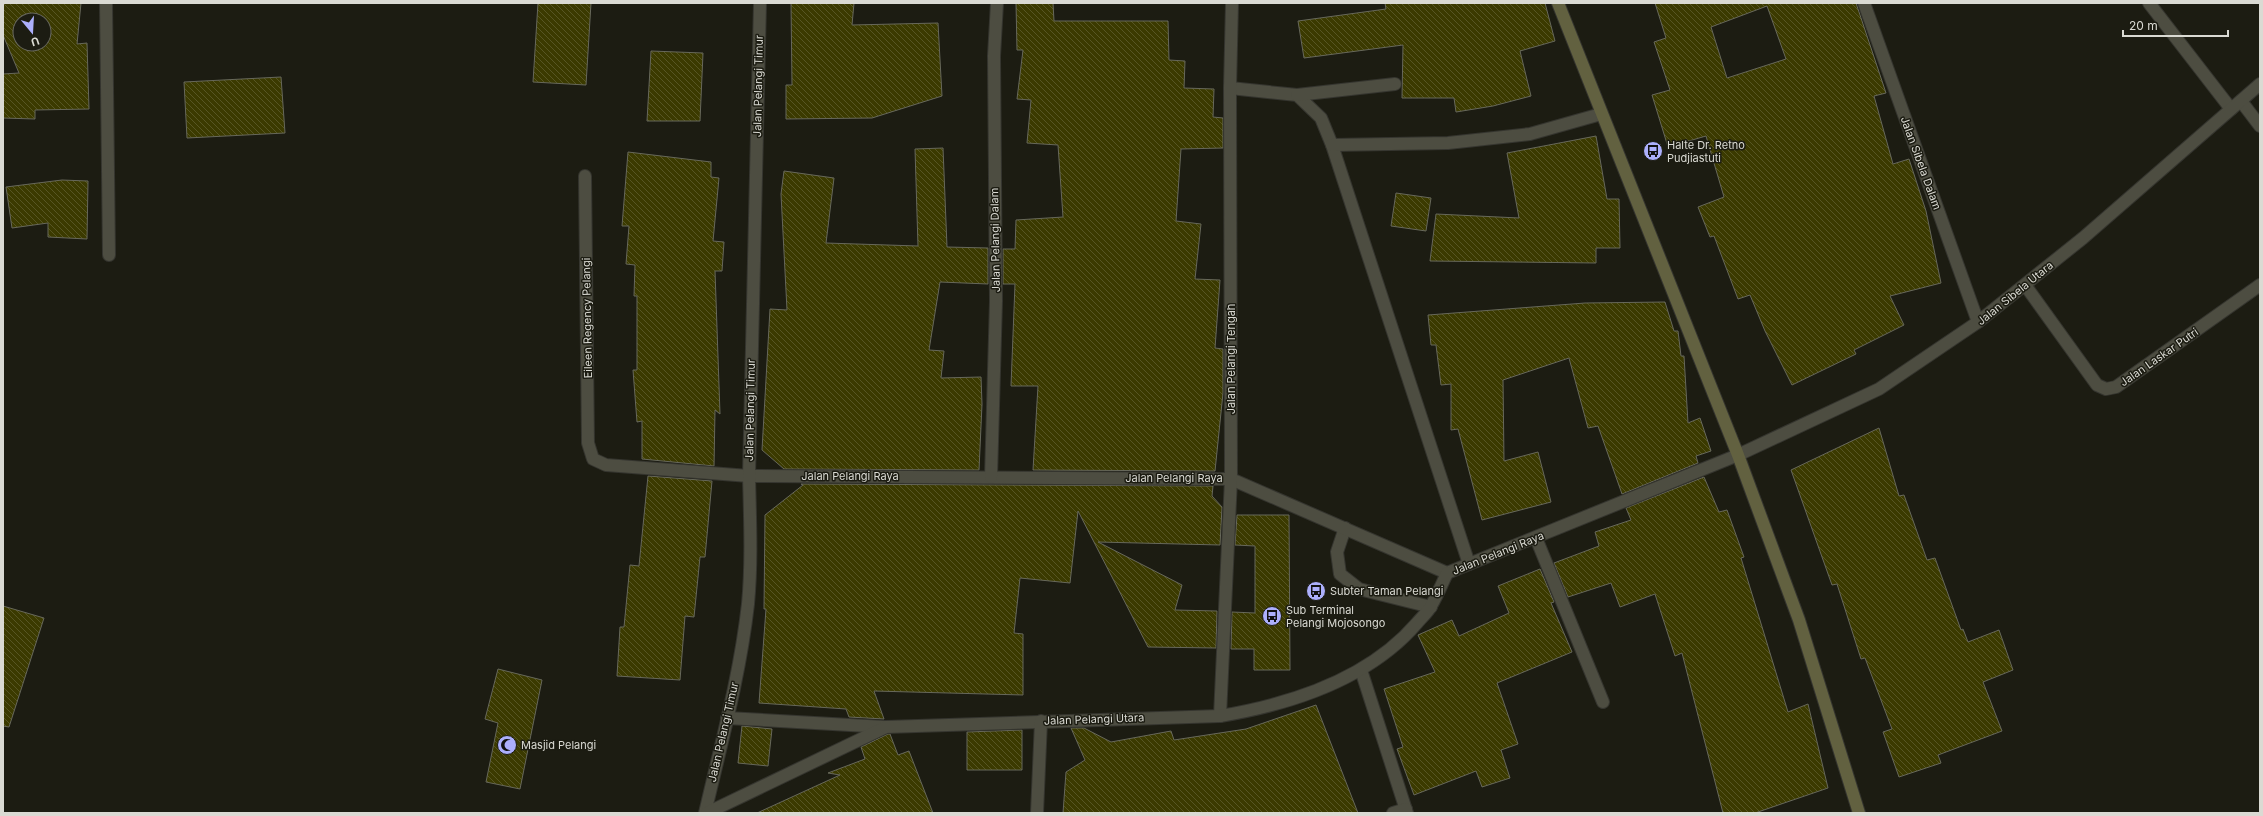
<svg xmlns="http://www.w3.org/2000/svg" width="2263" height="816" font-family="Inter,sans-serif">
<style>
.building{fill:url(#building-back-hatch);stroke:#67685b;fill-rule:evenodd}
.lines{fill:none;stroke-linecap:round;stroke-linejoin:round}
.service-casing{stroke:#35352f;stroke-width:14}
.minor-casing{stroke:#35352f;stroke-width:14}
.secondary-casing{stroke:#35352f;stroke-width:14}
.service{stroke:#4d4d41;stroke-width:12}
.minor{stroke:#4d4d41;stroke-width:12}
.secondary{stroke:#626140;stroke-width:12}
.labels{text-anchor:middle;stroke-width:3;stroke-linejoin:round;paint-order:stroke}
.street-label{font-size:11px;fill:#dadad3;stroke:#1c1c12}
.poi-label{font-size:11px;fill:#dadad3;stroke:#1c1c12;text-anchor:start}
</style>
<defs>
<pattern id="building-back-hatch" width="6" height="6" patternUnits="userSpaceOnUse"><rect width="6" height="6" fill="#3b3a00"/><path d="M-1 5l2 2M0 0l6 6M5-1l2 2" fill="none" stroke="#575624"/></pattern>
</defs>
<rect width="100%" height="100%" fill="#1c1c12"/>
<g class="building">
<path d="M 3,3 L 81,3 L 77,44 L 87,43 L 89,109 L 35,110 L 35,119 L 3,118 L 3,74 L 19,73 L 3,35 ZM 20,20 L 44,20 L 44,44 L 20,44 Z"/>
<path d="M 538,3 L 591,3 L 586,85 L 533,82 Z"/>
<path d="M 791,3 L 854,3 L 852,25 L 938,23 L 942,96 L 872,118 L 786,119 L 786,85 L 792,85 Z"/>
<path d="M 1016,3 L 1053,3 L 1054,21 L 1168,21 L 1169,60 L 1185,61 L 1184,88 L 1214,89 L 1213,117 L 1223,118 L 1223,148 L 1181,149 L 1176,221 L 1201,224 L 1195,279 L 1220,280 L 1215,348 L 1223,349 L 1223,393 L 1215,471 L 1033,470 L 1038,386 L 1011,386 L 1015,284 L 1003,284 L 1003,249 L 1015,249 L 1016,220 L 1063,217 L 1058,145 L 1027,143 L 1031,100 L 1017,99 L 1023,50 L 1017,50 Z"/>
<path d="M 1385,3 L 1545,3 L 1555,41 L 1520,51 L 1531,96 L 1493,106 L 1456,112 L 1454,98 L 1402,98 L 1403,45 L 1304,58 L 1298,21 L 1386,9 Z"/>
<path d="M 1655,3 L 1856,3 L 1886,93 L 1874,96 L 1893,164 L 1909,159 L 1926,211 L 1941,283 L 1890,296 L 1904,325 L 1854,350 L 1856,354 L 1792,385 L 1765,331 L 1750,295 L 1738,299 L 1714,236 L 1710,237 L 1698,207 L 1724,197 L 1706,136 L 1668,147 L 1652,95 L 1670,90 L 1654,42 L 1666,38 ZM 1767,6 L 1786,59 L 1727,78 L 1711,27 Z"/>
<path d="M 651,51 L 703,53 L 700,121 L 647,121 Z"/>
<path d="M 281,77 L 285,133 L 187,138 L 184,82 Z"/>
<path d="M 1596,136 L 1607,199 L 1619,199 L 1620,248 L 1596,248 L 1596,263 L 1430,261 L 1436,214 L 1519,218 L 1507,153 Z"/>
<path d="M 943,148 L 947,247 L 988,248 L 988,284 L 940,282 L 929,350 L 944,351 L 941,378 L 981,377 L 982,404 L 979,470 L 784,469 L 762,450 L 770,309 L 787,310 L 781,194 L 784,171 L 834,178 L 826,243 L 918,246 L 915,149 Z"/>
<path d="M 628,152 L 711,162 L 711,177 L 719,178 L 713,241 L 724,242 L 722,271 L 715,271 L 720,414 L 715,410 L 714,466 L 642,459 L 642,421 L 637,422 L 633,370 L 637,370 L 637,296 L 634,296 L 635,265 L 626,264 L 629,226 L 622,226 Z"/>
<path d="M 62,180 L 88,181 L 87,239 L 48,237 L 48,223 L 12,228 L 6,187 Z"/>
<path d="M 1396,193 L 1431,198 L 1426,231 L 1391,226 Z"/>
<path d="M 1665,302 L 1674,331 L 1678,331 L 1681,356 L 1684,356 L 1688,423 L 1700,418 L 1711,451 L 1696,456 L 1698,463 L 1622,494 L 1598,426 L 1588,428 L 1569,358 L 1503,380 L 1504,461 L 1538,452 L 1551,502 L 1482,520 L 1458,429 L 1451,430 L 1451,384 L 1441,385 L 1436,345 L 1431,345 L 1428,315 L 1585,303 Z"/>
<path d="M 1879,428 L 1899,496 L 1904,495 L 1927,560 L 1935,558 L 1961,630 L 1963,629 L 1968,642 L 1999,630 L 2013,670 L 1983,682 L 2002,731 L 1938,755 L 1941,763 L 1899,777 L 1883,732 L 1892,729 L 1865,658 L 1861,659 L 1837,584 L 1832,585 L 1791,470 Z"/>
<path d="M 648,476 L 712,481 L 705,557 L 700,557 L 694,617 L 685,616 L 680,680 L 617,676 L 620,627 L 624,627 L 630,565 L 639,566 Z"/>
<path d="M 1704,477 L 1719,512 L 1727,510 L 1744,557 L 1741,558 L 1788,712 L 1808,704 L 1828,788 L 1755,813 L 1723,813 L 1682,653 L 1675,656 L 1655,594 L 1620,607 L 1611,583 L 1568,597 L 1554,563 L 1599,546 L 1595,532 L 1631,520 L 1626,508 Z"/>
<path d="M 801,484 L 1213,486 L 1212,496 L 1222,507 L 1220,545 L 1098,542 L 1182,585 L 1175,610 L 1217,611 L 1216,648 L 1148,647 L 1078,511 L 1070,583 L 1020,578 L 1014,633 L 1023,634 L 1023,695 L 874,691 L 884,719 L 849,717 L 846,709 L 759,703 L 766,609 L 764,609 L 765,515 L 803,485 Z"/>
<path d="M 1237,515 L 1289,515 L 1290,670 L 1254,670 L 1254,649 L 1231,649 L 1232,612 L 1255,613 L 1255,546 L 1235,545 Z"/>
<path d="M 1540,569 L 1554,602 L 1551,603 L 1572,652 L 1497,683 L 1518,744 L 1501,750 L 1510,778 L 1482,787 L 1476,771 L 1414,795 L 1397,749 L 1403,747 L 1384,689 L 1435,672 L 1418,635 L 1452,620 L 1459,636 L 1509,613 L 1498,586 Z"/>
<path d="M 3,606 L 44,618 L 9,727 L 3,726 Z"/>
<path d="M 498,669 L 542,680 L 520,789 L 486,782 L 498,723 L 485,719 Z"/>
<path d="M 1316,705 L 1358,813 L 1063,813 L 1066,772 L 1085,760 L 1071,728 L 1084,728 L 1111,742 L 1171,731 L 1174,740 L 1246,729 Z"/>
<path d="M 742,726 L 772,729 L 768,766 L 738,763 Z"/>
<path d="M 1022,730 L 1022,770 L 967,770 L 967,732 Z"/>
<path d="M 888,734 L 890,734 L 898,755 L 909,751 L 933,813 L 757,813 L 840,775 L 828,773 L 865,759 L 861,747 Z"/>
</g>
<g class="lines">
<g class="service-casing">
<g id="service">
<path d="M 1345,528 L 1337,552 L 1340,574 L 1359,589 L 1431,607"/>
<path d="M 1536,538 L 1603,702"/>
</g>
</g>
<g class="minor-casing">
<g id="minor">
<path d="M 106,3 L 109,255"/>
<path d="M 1864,3 L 1978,322"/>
<path d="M 2149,3 L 2231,109"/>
<path d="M 1230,88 L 1297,95 L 1321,118 L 1332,145 L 1469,564"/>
<path d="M 1297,95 L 1395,84"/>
<path d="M 2241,101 L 2260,126"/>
<path d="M 1332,145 L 1448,143 L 1530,134 L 1601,114"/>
<path d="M 585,176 L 588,443 L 593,459 L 606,465 L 749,476 L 1231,479 L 1447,573 L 1738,455 L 1879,389 L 1978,322 L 2083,238 L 2260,84"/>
<path d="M 2025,285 L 2097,385 L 2106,389 L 2116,387 L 2260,285"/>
<path d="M 991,477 L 996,301 L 994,56 L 997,3"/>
<path d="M 1361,670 L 1407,813"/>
<path d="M 1220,716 L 1231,479 L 1230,88 L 1232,3"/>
<path d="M 727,718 L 885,727"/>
<path d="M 705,813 C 721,744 740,675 748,604 C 752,562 750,518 749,476 L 760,3"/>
<path d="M 707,813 L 886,727 L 1220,716 C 1292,704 1369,679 1417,623 C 1422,617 1428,612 1431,606 C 1437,596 1442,584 1447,573"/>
<path d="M 1037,813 L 1041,721"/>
<path d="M 1393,813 L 1406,809"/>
</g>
</g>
<g class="secondary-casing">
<path id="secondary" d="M 1558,3 L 1738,455 L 1799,620 L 1859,813"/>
</g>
<use href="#service" class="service"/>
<use href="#minor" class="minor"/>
<use href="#secondary" class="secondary"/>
</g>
<defs>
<g id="bus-disc" transform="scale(1)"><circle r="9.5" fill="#acaffb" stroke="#1c1c12"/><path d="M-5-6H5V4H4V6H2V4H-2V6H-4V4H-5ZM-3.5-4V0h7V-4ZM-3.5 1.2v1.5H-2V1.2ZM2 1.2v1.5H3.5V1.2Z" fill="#111"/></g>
<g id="mosque-disc" transform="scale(1)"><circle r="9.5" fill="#acaffb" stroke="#1c1c12"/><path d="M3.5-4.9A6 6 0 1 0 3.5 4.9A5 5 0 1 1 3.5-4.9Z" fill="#111"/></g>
</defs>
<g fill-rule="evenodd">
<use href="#bus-disc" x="1653" y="151"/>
<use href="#bus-disc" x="1316" y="591"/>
<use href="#bus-disc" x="1272" y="616"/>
<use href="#mosque-disc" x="507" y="745"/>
</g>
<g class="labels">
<g class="street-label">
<text transform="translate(758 86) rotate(-89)" y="4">Jalan Pelangi Timur</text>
<text transform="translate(1921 163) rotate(70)" y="4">Jalan Sibela Dalam</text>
<text transform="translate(995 240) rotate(-91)" y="4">Jalan Pelangi Dalam</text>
<text transform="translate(2015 293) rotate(-39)" y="4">Jalan Sibela Utara</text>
<text transform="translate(587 318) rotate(-91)" y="4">Eileen Regency Pelangi</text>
<text transform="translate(2159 357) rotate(-35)" y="4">Jalan Laskar Putri</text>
<text transform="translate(1231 359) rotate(-90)" y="4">Jalan Pelangi Tengah</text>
<text transform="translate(750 410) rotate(-89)" y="4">Jalan Pelangi Timur</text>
<text x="850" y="480">Jalan Pelangi Raya</text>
<text x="1174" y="482">Jalan Pelangi Raya</text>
<text transform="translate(1498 553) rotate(-22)" y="4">Jalan Pelangi Raya</text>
<text transform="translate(1094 719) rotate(-2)" y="4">Jalan Pelangi Utara</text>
<text transform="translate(723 732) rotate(-77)" y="4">Jalan Pelangi Timur</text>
</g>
<g class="poi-label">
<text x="1667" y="149">Halte Dr. Retno<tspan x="1667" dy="13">Pudjiastuti</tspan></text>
<text x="1330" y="595">Subter Taman Pelangi</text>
<text x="1286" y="614">Sub Terminal<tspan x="1286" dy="13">Pelangi Mojosongo</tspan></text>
<text x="521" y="749">Masjid Pelangi</text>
</g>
</g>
<rect width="2263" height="816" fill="none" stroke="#dadad3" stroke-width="8"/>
<g transform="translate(32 32) rotate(162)"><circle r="19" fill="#1c1c12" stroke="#68685f"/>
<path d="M0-3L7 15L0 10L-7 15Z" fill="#acaffb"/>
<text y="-6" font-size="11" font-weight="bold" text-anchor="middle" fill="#dadad3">U</text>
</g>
<path d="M2123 30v6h105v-6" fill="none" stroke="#dadad3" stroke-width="2"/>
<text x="2129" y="30" font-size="12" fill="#dadad3" stroke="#1c1c12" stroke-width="3" paint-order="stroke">20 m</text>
</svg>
